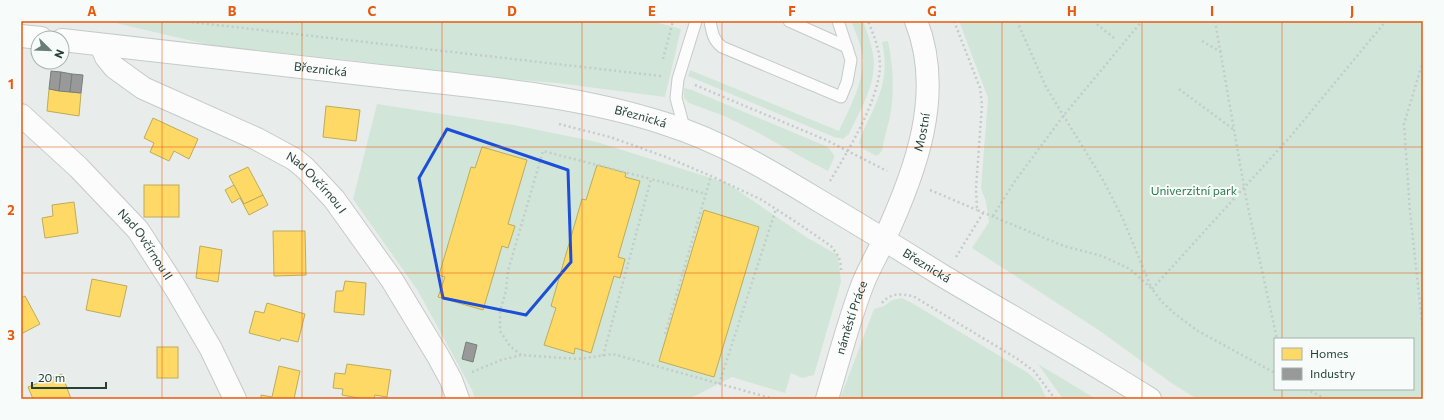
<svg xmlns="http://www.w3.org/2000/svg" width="1444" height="420" font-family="Commissioner,sans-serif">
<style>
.green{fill:#d1e6d8;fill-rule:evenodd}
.homes{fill:#ffd966;stroke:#bdac59}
.industry{fill:#999;stroke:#767f7c}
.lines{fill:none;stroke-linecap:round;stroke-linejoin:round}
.lane-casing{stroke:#c5cac8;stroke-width:13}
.street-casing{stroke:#c5cac8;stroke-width:24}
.secondary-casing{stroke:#c3cbc8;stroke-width:24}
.path{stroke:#c3ccca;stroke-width:2.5;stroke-dasharray:2 3;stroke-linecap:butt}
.lane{stroke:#fcfcfc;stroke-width:11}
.street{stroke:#fcfcfc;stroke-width:22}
.secondary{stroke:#fcfcfc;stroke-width:22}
.marked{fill:none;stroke:#1d4ed8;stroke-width:3;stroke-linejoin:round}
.grid{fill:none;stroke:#e8590c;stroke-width:1;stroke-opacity:0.55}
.labels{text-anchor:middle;stroke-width:4;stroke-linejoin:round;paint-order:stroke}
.street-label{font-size:12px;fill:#24423a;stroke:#f7fbf9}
.park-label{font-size:12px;fill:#2d7a4b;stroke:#f7fbf9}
.neatline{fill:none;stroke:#e8590c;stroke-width:1.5}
.grid-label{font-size:13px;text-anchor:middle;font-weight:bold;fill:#e8590c}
</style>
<rect width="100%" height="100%" fill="#e8edeb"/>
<g class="green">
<path d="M 107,21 L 652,21 L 681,29 L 665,97 L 557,83 L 484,77 L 349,60 L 214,46 Z"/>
<path d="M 851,21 L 863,21 C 867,32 871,43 873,54 C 878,82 860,110 849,134 L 843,139 L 834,137 L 688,76 L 690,70 L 839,131 C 849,109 863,84 863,60 C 862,47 856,33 851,21 Z"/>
<path d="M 959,21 L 1423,21 L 1423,399 L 1197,399 L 1170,382 L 1100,331 L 972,248 L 989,222 L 986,202 L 981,188 L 988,98 ZM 1275,339 L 1413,339 L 1413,389 L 1275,389 Z"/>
<path d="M 888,41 C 893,66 895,91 890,117 C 887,128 884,139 882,151 L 879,154 L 876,156 L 862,148 L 859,143 C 863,129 871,116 876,103 C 885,83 887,63 882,42 Z"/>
<path d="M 684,88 L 692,90 L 828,147 L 834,155 L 834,158 L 828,171 L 807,160 L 753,130 L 724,116 L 689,103 L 684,98 Z"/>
<path d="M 377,104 L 514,125 L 597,142 L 727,183 L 806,237 L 838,255 L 841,282 L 814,375 L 802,378 L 791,373 L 785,393 L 732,377 L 693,397 L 692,399 L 475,399 L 472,390 L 418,291 L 353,199 Z"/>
<path d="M 902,298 L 912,303 L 1028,373 L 1039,383 L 1047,399 L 840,399 L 874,309 L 884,306 L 892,300 Z"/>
<path d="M 1038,364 L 1096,399 L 1063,399 Z"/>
</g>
<g class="homes">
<path d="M 49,89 L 81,93 L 79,116 L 47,111 Z"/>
<path d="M 326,106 L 360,110 L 356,141 L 323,137 Z"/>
<path d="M 153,118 L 198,139 L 189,159 L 174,151 L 169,161 L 150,152 L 154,143 L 144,138 Z"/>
<path d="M 482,147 L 527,160 L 508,224 L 515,226 L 508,248 L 502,246 L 483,310 L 438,297 L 445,277 L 439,275 L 471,167 L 475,168 Z"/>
<path d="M 597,165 L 626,173 L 625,177 L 640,181 L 618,257 L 625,259 L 620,278 L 614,276 L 591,353 L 575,348 L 574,354 L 544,345 L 556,308 L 551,306 L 582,199 L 586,200 Z"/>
<path d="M 248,167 L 263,195 L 244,204 L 229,176 Z"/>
<rect x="144" y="185" width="35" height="32"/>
<path d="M 234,185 L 244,204 L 263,195 L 268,205 L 249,215 L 240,198 L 232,203 L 225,190 Z"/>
<path d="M 74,202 L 78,233 L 45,238 L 42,218 L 53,216 L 52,205 Z"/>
<path d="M 704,210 L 759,227 L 714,377 L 659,361 Z"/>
<path d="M 273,231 L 305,231 L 306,275 L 274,276 Z"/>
<path d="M 200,246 L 222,250 L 218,282 L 196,278 Z"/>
<path d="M 92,279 L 127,286 L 120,317 L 86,310 Z"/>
<path d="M 345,281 L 366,283 L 364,315 L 334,312 L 336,291 L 343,291 Z"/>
<path d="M 25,296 L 40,324 L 21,334 L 21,298 Z"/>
<path d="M 267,303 L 305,314 L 298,342 L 281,338 L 280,341 L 249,333 L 255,311 L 264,313 Z"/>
<rect x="157" y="347" width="21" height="31"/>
<path d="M 347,364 L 391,370 L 387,397 L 375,395 L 374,399 L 364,399 L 342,395 L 343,389 L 333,388 L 335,373 L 345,374 Z"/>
<path d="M 279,366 L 300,371 L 294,399 L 261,399 L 261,395 L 272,397 Z"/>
<path d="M 62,374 L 71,399 L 33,399 L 28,387 Z"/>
</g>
<g class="industry">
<path d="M 51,71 L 61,72 L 59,91 L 49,89 Z"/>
<path d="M 61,72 L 72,74 L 70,92 L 59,91 Z"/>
<path d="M 72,74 L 83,75 L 81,93 L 70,92 Z"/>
<path d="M 466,342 L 477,345 L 473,362 L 462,359 Z"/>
</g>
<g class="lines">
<g class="lane-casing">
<g id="lane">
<path d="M 710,21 C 712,32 713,40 722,47 L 841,97 L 847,82 L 851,60 L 838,21"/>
<path d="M 789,21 L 847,47"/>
<path d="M 685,131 L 676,98 L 678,79 L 696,21"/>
</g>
</g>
<g class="street-casing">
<g id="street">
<path id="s1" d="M 101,45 L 106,57 L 114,67 L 143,88 L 257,139 L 294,159 L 305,168 L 334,199 L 392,280 L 438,356 L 451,380 L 458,399"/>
<path id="s2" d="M 21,115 L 78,167 L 138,230 L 176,289 L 211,349 L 235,399"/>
<path id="s3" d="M 827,399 C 838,362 848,323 862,286 C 868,270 877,255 884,240 C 915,173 945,94 916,21"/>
</g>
</g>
<g class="secondary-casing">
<g id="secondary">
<path d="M 21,36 L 41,38"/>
<path id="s4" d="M 62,40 C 171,53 280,65 389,77 C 480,87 578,95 666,124 C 720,141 769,170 818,200 C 860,225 901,250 943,276 C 1012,317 1082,356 1150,399"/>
</g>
</g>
<g class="path">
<path d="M 182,21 L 661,76"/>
<path d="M 954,21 L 980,88 L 982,105 L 976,188 L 977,210 L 1064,246 L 1102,256 L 1130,269 L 1152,289 L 1162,302 L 1174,313 L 1198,331 L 1275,373"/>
<path d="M 1017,21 L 1046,87 L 1103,180 L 1123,219 L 1151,287"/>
<path d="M 1093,21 L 1114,38"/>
<path d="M 1215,21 L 1246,198 L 1277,339"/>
<path d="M 1202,41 L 1221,52"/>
<path d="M 663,59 L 673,21"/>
<path d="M 1423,61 L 1404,124 L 1410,212 L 1423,332"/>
<path d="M 695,85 L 826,140 L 887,171"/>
<path d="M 1179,89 L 1233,129"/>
<path d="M 559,124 L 610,137 L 666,157 L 711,176 L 762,200 L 802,226 L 831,246 L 839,257 L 841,266 L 841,270"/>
<path d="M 830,181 C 848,151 879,100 880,66 C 880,50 874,36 868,21"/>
<path d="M 930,190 L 977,210"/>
<path d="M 993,216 L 1015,181 L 1064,115 L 1142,21"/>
<path d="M 956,257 L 983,213"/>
<path d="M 1152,289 L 1290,137 L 1386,21"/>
<path d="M 882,303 C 892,292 900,294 913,296 L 1016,358 L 1034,371 L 1055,399"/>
<path d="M 665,334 L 711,176"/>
<path d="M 521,355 L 510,346 L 500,331 L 500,311 L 506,291 L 508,271 L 543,151 L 651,179"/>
<path d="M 603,356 L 651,179 L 706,194"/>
<path d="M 472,372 L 501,360 L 521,355 L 578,359 L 613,354 L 774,399"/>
<path d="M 719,384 L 776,209"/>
<path d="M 1306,389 L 1326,399"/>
</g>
<use href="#lane" class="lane"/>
<use href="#street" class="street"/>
<use href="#secondary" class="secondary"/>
</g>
<path class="marked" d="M 447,129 L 568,170 L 571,262 L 526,315 L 443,298 L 419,178 Z"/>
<path class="grid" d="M 162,21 L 162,399M 302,21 L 302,399M 442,21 L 442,399M 582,21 L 582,399M 722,21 L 722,399M 862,21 L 862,399M 1002,21 L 1002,399M 1142,21 L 1142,399M 1282,21 L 1282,339M 21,147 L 1423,147M 21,273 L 1423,273M 1282,389 L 1282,399"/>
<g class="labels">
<g class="street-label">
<text dy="4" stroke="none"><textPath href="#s4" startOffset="260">Březnická</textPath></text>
<text dy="4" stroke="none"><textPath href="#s4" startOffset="584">Březnická</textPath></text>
<text dy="4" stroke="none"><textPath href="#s3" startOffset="284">Mostní</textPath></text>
<text dy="4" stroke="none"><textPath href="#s1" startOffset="261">Nad Ovčírnou I</textPath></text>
<text dy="4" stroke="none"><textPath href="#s2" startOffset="180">Nad Ovčírnou II</textPath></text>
<text dy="4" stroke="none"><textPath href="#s4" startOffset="908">Březnická</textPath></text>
<text dy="4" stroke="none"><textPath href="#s3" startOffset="85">náměstí Práce</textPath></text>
</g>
<g class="park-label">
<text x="1194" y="195">Univerzitní park</text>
</g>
</g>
<rect width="1444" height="420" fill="none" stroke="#f7fbf9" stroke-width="44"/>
<rect x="1274" y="338" width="140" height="52" fill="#f7fbf9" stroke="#a3b1ad"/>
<rect x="1282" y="348" width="20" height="12" fill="#ffd966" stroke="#a3b1ad"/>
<text x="1310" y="358" font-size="12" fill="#24423a">Homes</text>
<rect x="1282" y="368" width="20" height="12" fill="#999999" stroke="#a3b1ad"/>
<text x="1310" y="378" font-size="12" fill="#24423a">Industry</text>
<g transform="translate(50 50) rotate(113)"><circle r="19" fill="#f7fbf9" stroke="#a3b1ad"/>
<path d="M0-3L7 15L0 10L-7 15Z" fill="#697e78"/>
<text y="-6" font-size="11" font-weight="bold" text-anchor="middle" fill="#24423a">N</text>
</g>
<path d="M32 382v6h74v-6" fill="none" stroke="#24423a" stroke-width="2"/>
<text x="38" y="382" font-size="12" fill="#24423a" stroke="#f7fbf9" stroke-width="3" paint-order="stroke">20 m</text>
<rect x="22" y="22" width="1400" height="376" class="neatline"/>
<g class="grid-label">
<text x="92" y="16">A</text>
<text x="232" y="16">B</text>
<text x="372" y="16">C</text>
<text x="512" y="16">D</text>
<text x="652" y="16">E</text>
<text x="792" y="16">F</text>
<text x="932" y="16">G</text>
<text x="1072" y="16">H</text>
<text x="1212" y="16">I</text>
<text x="1352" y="16">J</text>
<text x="11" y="89">1</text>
<text x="11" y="215">2</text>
<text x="11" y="340">3</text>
</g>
</svg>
